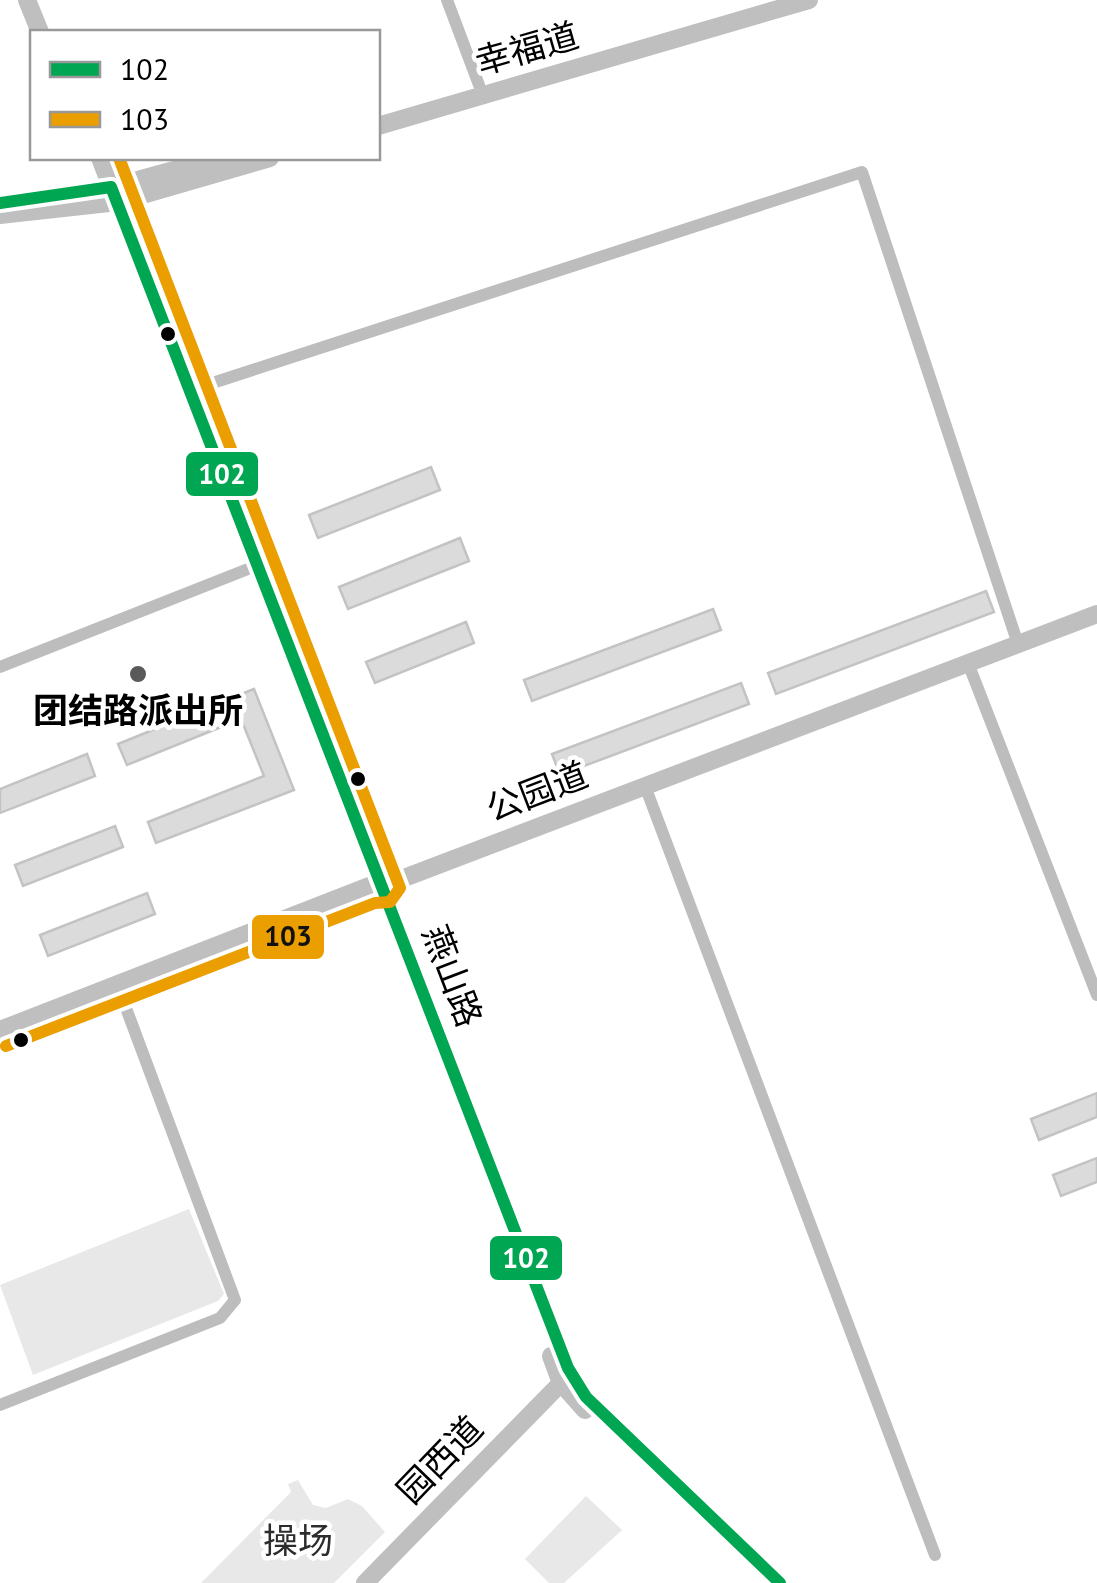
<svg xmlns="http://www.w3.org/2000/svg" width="1097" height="1583" font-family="'PT Sans','Noto Sans SC',sans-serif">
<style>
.green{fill:#e8e8e8}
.building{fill:#dbdbdb;stroke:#c3c3c3;stroke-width:2.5}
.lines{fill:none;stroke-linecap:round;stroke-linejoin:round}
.street{stroke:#bdbdbd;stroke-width:12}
.secondary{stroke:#bfbfbf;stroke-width:18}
.bus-1-casing{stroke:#fff;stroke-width:20}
.bus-2-casing{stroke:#fff;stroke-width:20}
.bus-1{stroke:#00a651;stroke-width:12}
.bus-2{stroke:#eb9e00;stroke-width:12}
.bus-dot{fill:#000;stroke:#fff;stroke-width:4}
.poi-dot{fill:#595959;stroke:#fff;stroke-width:4}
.labels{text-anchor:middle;stroke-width:9;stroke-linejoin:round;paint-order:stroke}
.street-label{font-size:35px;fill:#000;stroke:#fff}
.poi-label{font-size:35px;font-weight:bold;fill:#000;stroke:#fff}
.park-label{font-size:35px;fill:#2c2c2c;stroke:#fff}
.line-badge{stroke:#fff;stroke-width:4}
.badge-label{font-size:28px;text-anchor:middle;font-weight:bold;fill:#fff}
.pale-badge-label{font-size:28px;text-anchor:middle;font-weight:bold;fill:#111}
</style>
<rect width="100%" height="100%" fill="#fff"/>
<g class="green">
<path d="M 189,1209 L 224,1294 L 218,1301 L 33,1375 L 0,1285 Z"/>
<path d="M 298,1480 L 313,1505 L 326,1508 L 348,1499 L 362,1506 L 385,1532 L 334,1583 L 201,1583 L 291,1492 L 288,1484 Z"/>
<path d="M 586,1496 L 622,1530 L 564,1583 L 549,1583 L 525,1559 Z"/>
</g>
<g class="building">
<path d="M 431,467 L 440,490 L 318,538 L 309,515 Z"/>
<path d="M 460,538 L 469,561 L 348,609 L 339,587 Z"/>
<path d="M 986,591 L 994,612 L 776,694 L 768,673 Z"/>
<path d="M 713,609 L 721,630 L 532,701 L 524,680 Z"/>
<path d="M 466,622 L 474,643 L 375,683 L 366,662 Z"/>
<path d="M 741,683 L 749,704 L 560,775 L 552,754 Z"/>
<path d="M 254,689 L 294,790 L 156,843 L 148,822 L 264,776 L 241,719 L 127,765 L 118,744 Z"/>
<path d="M 87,754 L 95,776 L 0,813 L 0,789 Z"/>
<path d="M 115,826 L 123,847 L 23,886 L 15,865 Z"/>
<path d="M 147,893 L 155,914 L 48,956 L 40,935 Z"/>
<path d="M 1097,1093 L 1097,1117 L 1039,1140 L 1031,1119 Z"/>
<path d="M 1097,1158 L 1097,1182 L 1061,1196 L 1053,1175 Z"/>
</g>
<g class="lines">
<g class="street">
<path d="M 447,0 L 479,85"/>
<path d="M 191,390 L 862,172 L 1018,644"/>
<path d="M 968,663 L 1097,995"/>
<path d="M 0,667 L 248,569"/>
<path d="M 645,786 L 935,1555"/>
<path d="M 0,1405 L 220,1318 L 235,1300 L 117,984"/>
</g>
<g class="secondary">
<path d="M 27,0 L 40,32"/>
<path d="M 378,126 L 809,0"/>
<path d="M 100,158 L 568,1368 L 586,1397 L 780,1583"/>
<path d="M 0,203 L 101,190 L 218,158"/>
<path d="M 0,215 L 118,202 L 270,158"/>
<path d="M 0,1030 L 372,885 L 383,886 L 1097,614"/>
<path d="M 551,1356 L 561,1383 L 585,1410"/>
<path d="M 365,1583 L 561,1383"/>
</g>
<g class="bus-1-casing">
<path id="bus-1" d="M 0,203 L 111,187 L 568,1368 L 586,1397 L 780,1583"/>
</g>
<g class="bus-2-casing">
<path id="bus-2" d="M 6,1046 L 375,903 L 390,902 L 400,888 L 119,158"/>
</g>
<use href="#bus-1" class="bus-1"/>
<use href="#bus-2" class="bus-2"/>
</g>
<g class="bus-dot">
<circle cx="168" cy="334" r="9"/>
<circle cx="358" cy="779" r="9"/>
<circle cx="21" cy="1040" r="9"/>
</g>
<circle class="poi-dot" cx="138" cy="674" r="10"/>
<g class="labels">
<g class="street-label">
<text transform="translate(527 49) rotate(-16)" y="12">幸福道</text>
<text transform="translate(537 792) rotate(-21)" y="12">公园道</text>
<text transform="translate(452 976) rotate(69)" y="12">燕山路</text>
<text transform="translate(440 1460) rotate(-46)" y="12">园西道</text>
</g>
<g class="poi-label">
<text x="138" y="723">团结路派出所</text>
</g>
<g class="park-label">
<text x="298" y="1553">操场</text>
</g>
</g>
<g class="line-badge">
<rect x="184" y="450" width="76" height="48" rx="10" fill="#00a651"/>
<rect x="250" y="913" width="76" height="48" rx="10" fill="#eb9e00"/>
<rect x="488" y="1234" width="76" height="48" rx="10" fill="#00a651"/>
</g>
<g class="badge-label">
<text x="222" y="484">102</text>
<text x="526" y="1268">102</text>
</g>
<g class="pale-badge-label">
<text x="288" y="946">103</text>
</g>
<rect x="30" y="30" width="350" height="130" fill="#ffffff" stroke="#999999" stroke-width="2.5"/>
<rect x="50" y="62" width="50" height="15" fill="#00a651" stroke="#999999" stroke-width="2.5"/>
<text x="120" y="80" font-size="30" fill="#000000">102</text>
<rect x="50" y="112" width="50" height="15" fill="#eb9e00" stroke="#999999" stroke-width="2.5"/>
<text x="120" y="130" font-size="30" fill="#000000">103</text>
</svg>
